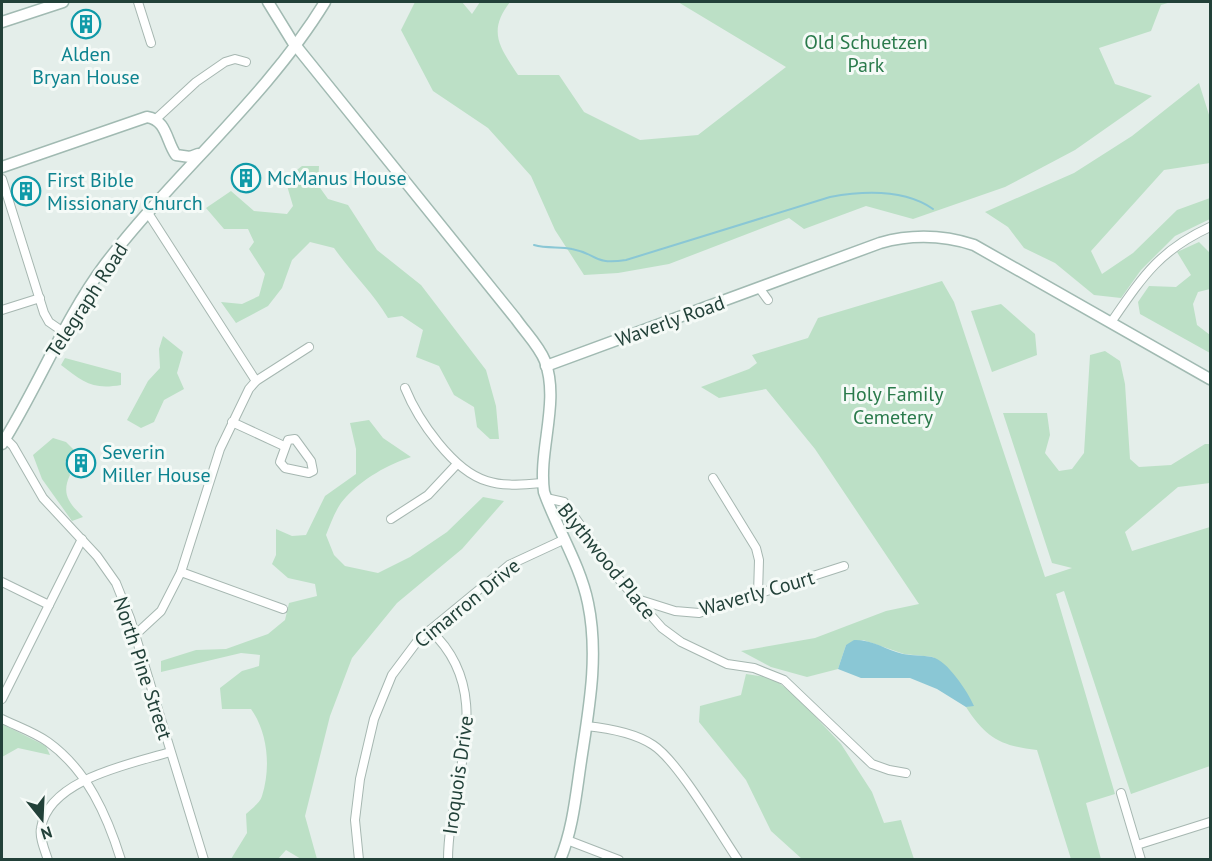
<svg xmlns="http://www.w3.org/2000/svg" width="1212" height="861" font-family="'PT Sans',sans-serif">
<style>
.green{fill:#bce0c6}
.water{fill:#8ac7d5}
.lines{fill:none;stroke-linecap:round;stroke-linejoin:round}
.stream{stroke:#8ac7d5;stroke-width:2}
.street-casing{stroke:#a6b7b1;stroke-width:10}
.secondary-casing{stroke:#a1bab2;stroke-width:13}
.street{stroke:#fff;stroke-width:8}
.secondary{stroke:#fff;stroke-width:10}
.labels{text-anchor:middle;stroke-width:6;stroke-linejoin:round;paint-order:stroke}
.park-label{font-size:20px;fill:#2a7a4b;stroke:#f5faf7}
.culture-label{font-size:20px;fill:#0d838f;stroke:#f5faf7;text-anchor:start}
.street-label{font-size:20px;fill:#224139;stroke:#f5faf7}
</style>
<rect width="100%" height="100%" fill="#e4eeea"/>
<g class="green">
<path d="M 415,2 L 462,2 L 472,14 L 480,2 L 510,2 C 487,32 500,47 518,75 L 559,75 L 584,112 L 640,140 L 698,135 L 786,67 L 678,2 L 1171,2 L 1161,5 L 1151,31 L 1099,48 L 1115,84 L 1152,96 L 1075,150 L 1005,187 L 913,219 L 866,206 L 804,229 L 789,218 L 669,264 L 618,273 L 584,275 L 555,230 L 531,176 L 488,128 L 433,91 L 401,30 Z"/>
<path d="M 1199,83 L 1210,118 L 1210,163 L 1164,170 L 1091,251 L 1102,274 L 1133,253 L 1177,210 L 1210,198 L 1210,219 L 1175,236 L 1141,270 L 1121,298 L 1094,295 L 1055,263 L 1024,248 L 1008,227 L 985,212 L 1074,173 L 1132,136 Z"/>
<path d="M 302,166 L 319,166 L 318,185 L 328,199 L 348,205 L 377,250 L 421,285 L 486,370 L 496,406 L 499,439 L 490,439 L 477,427 L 474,407 L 454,395 L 439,366 L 416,357 L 423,330 L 402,316 L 388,318 C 373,293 351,272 334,248 L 310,242 L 292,260 L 282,288 L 268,306 L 236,323 L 221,302 L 242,304 L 259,296 L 265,274 L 249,249 L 254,242 L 248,229 L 224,229 L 206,208 L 231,191 L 254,211 L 287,214 L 293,206 L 285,179 Z"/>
<path d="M 1199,242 L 1210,253 L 1210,289 L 1198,292 L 1193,304 L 1197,325 L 1210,335 L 1210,353 L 1140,314 L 1138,302 L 1149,286 L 1176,287 L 1191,275 L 1177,252 Z"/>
<path d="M 942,281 L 954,302 L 1045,577 L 1072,568 L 1052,563 L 1003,413 L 1047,413 L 1050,435 L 1045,453 L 1059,471 L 1072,469 L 1084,453 L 1090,355 L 1105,351 L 1120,361 L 1125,384 L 1130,459 L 1139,467 L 1171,465 L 1205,444 L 1210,444 L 1210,483 L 1178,487 L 1125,532 L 1132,551 L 1210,527 L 1210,766 L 1131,794 L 1064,591 L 1056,594 L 1115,794 L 1086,803 L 1101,859 L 1071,859 L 1037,750 C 1001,746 986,738 966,707 L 973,705 L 933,657 L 904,654 L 863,640 L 846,645 L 838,669 L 807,677 L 771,667 L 741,651 L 815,638 L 886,611 L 919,604 L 815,449 L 766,389 L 719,398 L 701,387 L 749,369 L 757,363 L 752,355 L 808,338 L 818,318 Z"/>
<path d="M 1001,304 L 1035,334 L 1037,355 L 992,372 L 971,311 Z"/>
<path d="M 163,336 L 183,352 L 177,373 L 184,389 L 164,400 L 154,422 L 141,428 L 127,420 L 148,381 L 160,368 L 159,349 Z"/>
<path d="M 65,358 L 121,373 L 121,385 C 92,390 83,382 61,365 Z"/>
<path d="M 369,420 L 383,438 L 411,457 C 389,464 362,479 346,497 C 336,507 331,523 326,535 L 334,555 L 345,566 L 378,573 L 410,557 L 447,532 L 483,497 L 504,501 L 462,549 L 397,603 L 352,658 L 330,716 L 305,816 L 317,859 L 301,859 L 286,850 L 278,859 L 231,859 L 247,833 L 246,814 C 251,809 260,803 262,796 C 271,768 268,733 251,709 L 222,709 L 220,688 L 242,671 L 259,666 L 260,655 L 241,653 L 161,672 L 161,661 L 196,650 L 226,649 L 268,634 L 285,620 L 289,603 L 317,596 L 315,584 L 288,578 L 272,564 L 276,555 L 276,529 L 292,536 L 306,535 L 325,496 L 356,474 L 356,449 L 350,423 Z"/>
<path d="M 53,438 L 66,442 L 74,450 L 65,462 L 70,475 C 61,494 69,503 83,517 L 72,521 L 42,479 L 33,455 Z"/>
<path d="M 746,674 L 772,678 L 794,694 L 841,744 L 872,792 L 884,823 L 901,820 L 914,859 L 802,859 L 771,831 L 746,780 L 699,722 L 700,706 L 741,695 Z"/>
<path d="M 2,724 L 46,746 L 50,755 L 18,748 L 2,757 Z"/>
</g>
<path class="water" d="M 854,640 C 872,639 886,650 903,654 C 913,656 922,655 932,657 C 947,660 968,692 974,706 L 966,707 L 937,689 L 910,678 L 861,678 L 838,669 L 846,645 Z"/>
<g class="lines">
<path class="stream" d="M 534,245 C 548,249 560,246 572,249 C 599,254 592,265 626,260 L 830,197 C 863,191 904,189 933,209"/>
<g class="street-casing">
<g id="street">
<path d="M 138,2 L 151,43"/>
<path d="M 156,119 L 196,82 L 225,62 L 235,59 L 246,62"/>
<path d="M 2,179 L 44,313 L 49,322 L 62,331"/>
<path d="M 148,213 L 256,381"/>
<path d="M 760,289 L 768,300"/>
<path d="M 2,310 L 40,298"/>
<path d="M 1112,321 C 1143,276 1160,250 1210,227"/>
<path d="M 405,388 C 418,420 453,471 487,481 C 505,487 524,484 543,483"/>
<path d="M 232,422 L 284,446"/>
<path d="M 5,438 L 13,446 L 43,498 L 97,556 L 116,583 L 130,618 L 204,860"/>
<path d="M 295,439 L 311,461 L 313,471 L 309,473 L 285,468 L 280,462 L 288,440 Z"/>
<path d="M 713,478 L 756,548 L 759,560 L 758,594"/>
<path d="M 546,498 L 564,502 L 617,577 L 662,628 L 681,642 L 727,664 L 754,668 L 784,680 L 872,764 L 889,770 L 906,773"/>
<path d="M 391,519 L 428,495 L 457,464"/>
<path d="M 181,572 L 283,609"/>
<path d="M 2,582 L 49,605"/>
<path d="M 637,599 L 675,611 L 699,613 L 844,566"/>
<path d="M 430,630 C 500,695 448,781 448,860"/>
<path d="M 135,635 L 161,611 L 181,572 L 220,449 L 249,389 L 256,381 L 309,347"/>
<path d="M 2,699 L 82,539"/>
<path d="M 2,719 C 16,726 34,732 48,742 C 87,770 107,815 121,860"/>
<path d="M 586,726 C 606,728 635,733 653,745 C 678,761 719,832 738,860"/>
<path d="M 1121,793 L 1141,860"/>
<path d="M 567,840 L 619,860"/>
<path d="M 1137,845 L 1210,822"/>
<path d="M 48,860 C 45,851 39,837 41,828 C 49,779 131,764 170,752"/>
<path d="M 359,860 L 355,820 L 360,779 L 374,719 L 392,675 L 419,639 L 509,565 L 563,540"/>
</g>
</g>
<g class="secondary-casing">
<g id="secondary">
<path d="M 268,2 L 292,41 L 516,319 C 525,332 539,346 545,361 C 560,402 538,450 544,492 C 557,529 580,564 588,603 C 599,656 589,708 581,761 C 576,794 573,829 560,860"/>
<path d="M 2,22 L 63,2"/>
<path d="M 2,167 L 147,117 C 167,120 166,141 176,155 L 190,157 L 198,154"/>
<path d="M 546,366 L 880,243 C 912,234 943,235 974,245 L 1210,379"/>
<path d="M 2,444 C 39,385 64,319 106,263 C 174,174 267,97 325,2"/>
</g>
</g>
<use href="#street" class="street"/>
<use href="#secondary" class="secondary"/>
</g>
<defs>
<g id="building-ring" transform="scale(1.5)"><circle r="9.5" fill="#f5faf7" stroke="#0f9aa8" stroke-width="1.5"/><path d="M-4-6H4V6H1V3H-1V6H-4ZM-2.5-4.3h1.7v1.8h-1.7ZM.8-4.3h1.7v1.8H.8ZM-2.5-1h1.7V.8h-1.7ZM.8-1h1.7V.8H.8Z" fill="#0f9aa8"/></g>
</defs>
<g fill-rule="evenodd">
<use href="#building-ring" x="86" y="24"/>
<use href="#building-ring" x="246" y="178"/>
<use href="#building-ring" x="26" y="191"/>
<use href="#building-ring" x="81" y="463"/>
</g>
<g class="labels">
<g class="park-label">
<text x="866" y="49">Old Schuetzen<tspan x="866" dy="23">Park</tspan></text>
<text x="893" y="401">Holy Family<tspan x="893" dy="23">Cemetery</tspan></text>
</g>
<g class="culture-label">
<text x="86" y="61" text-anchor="middle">Alden<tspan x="86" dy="23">Bryan House</tspan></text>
<text x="267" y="185">McManus House</text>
<text x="47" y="187">First Bible<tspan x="47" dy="23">Missionary Church</tspan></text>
<text x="102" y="459">Severin<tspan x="102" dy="23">Miller House</tspan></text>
</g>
<g class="street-label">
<text transform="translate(87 300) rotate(-57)" y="7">Telegraph Road</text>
<text transform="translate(670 321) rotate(-20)" y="7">Waverly Road</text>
<text transform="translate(607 561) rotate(51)" y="7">Blythwood Place</text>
<text transform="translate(757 593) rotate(-16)" y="7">Waverly Court</text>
<text transform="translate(467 603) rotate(-39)" y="7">Cimarron Drive</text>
<text transform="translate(143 668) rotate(72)" y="7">North Pine Street</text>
<text transform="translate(458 775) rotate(-82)" y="7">Iroquois Drive</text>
</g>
</g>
<rect width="1212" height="861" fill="none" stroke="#224139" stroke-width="6"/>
<g transform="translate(42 819) rotate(162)" stroke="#f5faf7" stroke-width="4.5" paint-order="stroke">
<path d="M0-4.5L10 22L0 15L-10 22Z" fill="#224139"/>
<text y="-9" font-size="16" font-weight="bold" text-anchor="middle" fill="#224139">N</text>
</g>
</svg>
